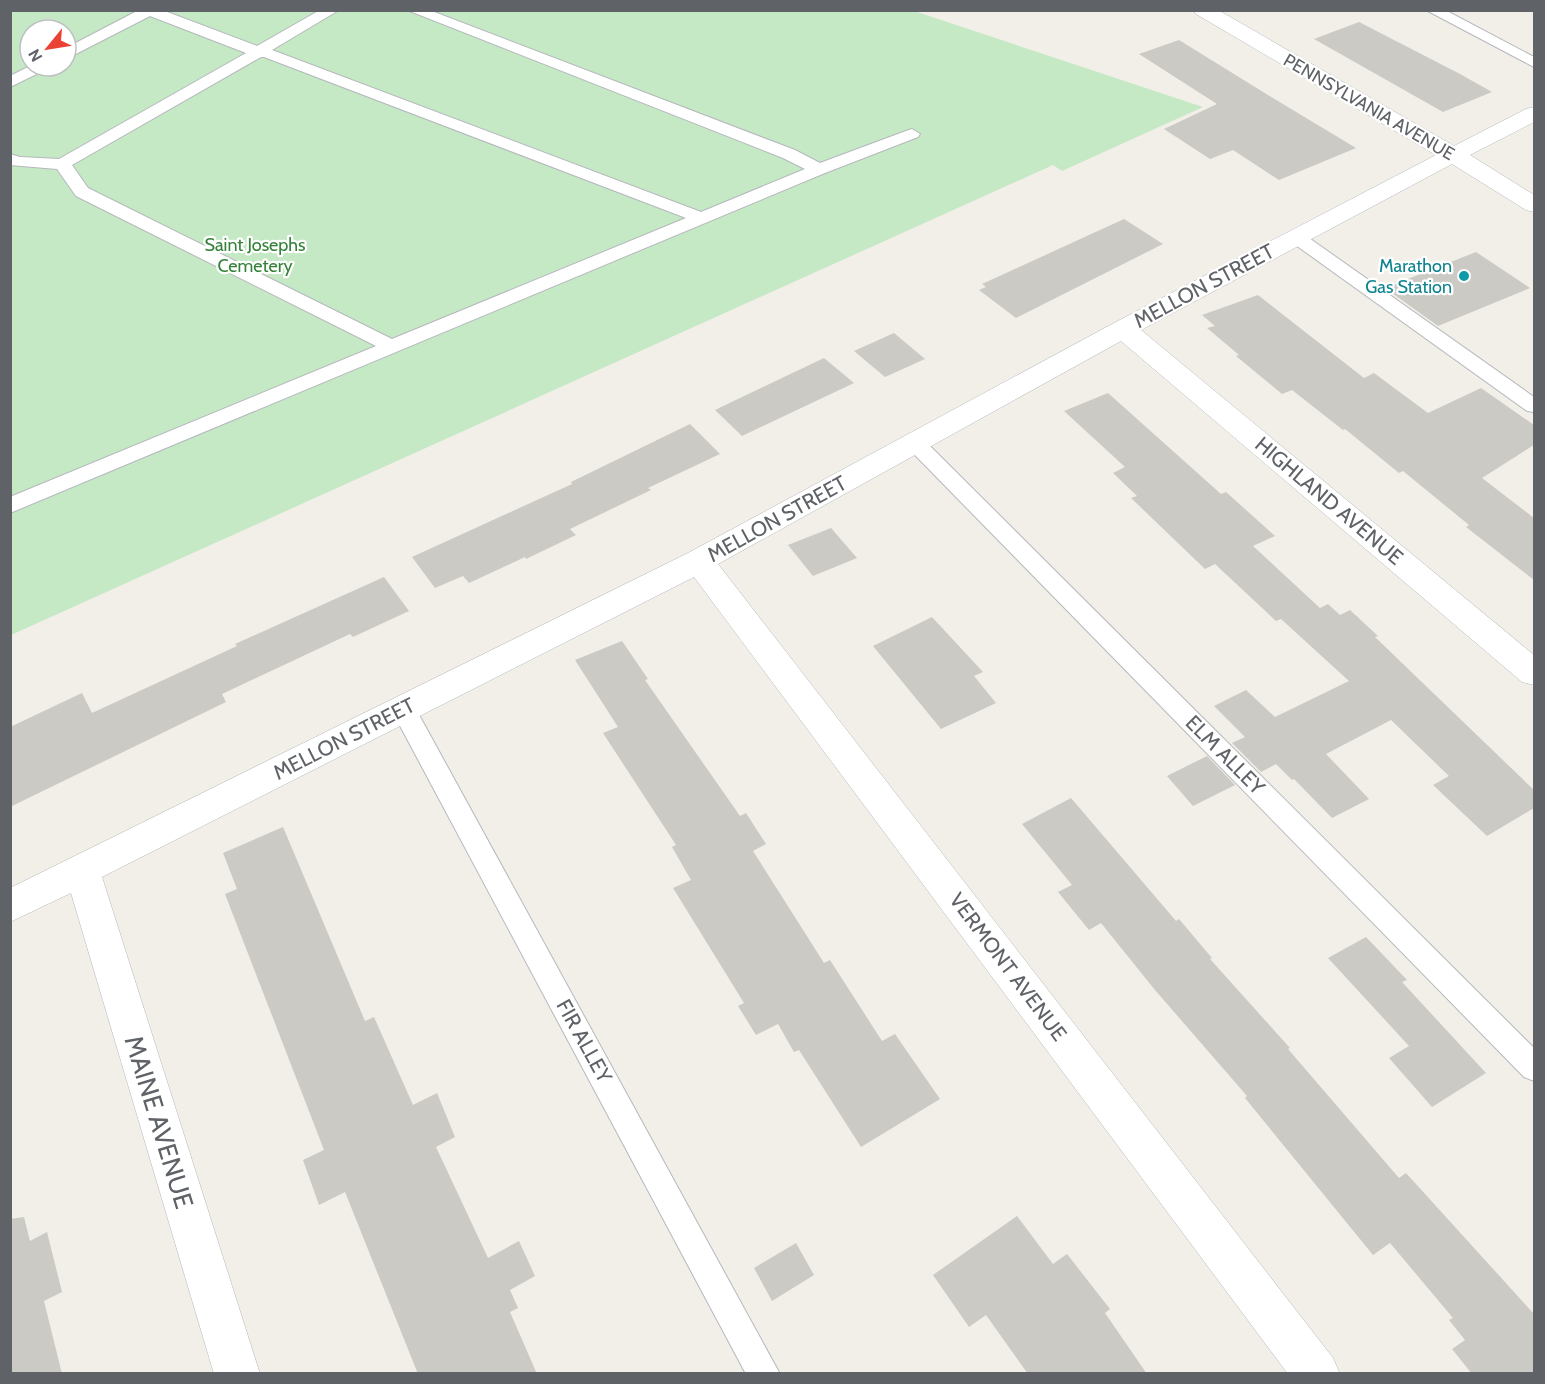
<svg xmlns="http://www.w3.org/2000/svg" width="1545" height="1384" font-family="Cabin,sans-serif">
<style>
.green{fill:#c5e8c5;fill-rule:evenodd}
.building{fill:#cccac5}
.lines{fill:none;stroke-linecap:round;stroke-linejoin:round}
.lane-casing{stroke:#b5b8bc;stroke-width:2}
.street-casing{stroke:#b5b8bc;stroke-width:1}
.lane{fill:#fff;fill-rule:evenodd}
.street{fill:#fff;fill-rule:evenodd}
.culture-dot{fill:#0f9aa8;stroke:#fff;stroke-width:2}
.labels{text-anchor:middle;stroke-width:4.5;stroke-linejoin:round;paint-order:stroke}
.far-street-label{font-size:18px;fill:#5f6368;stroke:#fff}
.far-park-label{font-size:18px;fill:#348238;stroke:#fff}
.far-culture-label{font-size:18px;fill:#0d838f;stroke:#fff;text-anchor:end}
.street-label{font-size:21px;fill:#5f6368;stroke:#fff}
.near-street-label{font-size:26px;fill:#5f6368;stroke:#fff}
</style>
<rect width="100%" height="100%" fill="#f1efe8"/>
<path class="green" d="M 10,11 L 914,11 L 1203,107 L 1062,171 L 1053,165 L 11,635 ZM 30,30 L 66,30 L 66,66 L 30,66 Z"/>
<g class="building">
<path d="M 1359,22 L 1460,74 L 1492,92 L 1443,112 L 1314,39 Z"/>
<path d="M 1179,40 L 1268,95 L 1356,148 L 1279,180 L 1233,150 L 1210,159 L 1164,129 L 1217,104 L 1139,54 Z"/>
<path d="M 1124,219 L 1163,244 L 1016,318 L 979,290 L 986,287 L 982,284 Z"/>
<path d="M 1476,252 L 1530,288 L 1438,326 L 1385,288 Z"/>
<path d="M 1258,295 L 1364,378 L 1374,373 L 1428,413 L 1481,388 L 1534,425 L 1534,445 L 1482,478 L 1534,518 L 1534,580 L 1466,527 L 1469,525 L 1403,471 L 1399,473 L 1345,429 L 1343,430 L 1292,390 L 1282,394 L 1236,356 L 1239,355 L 1207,328 L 1215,326 L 1202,315 Z"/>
<path d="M 894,333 L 925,359 L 885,377 L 854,351 Z"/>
<path d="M 824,358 L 854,383 L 742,436 L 715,410 Z"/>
<path d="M 1108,393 L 1221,494 L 1226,492 L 1275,536 L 1253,546 L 1320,608 L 1328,604 L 1340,615 L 1350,610 L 1378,636 L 1375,637 L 1534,790 L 1534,808 L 1487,836 L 1433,785 L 1449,776 L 1391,720 L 1326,754 L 1369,799 L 1332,818 L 1294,779 L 1292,780 L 1276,764 L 1261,772 L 1232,743 L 1245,737 L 1214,706 L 1246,690 L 1275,717 L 1349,681 L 1281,619 L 1276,621 L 1215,564 L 1205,569 L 1131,498 L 1137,496 L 1113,473 L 1125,467 L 1064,411 Z"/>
<path d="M 690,424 L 720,454 L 648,488 L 651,490 L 570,529 L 576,535 L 526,559 L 525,557 L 469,583 L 463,576 L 435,588 L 412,557 L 572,484 L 571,482 Z"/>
<path d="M 831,528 L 857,558 L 813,576 L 788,545 Z"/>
<path d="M 384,577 L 409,611 L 353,637 L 350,634 L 222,694 L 226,702 L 10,807 L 10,727 L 82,693 L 92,713 L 237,646 L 235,644 Z"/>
<path d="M 932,617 L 983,672 L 974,676 L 996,703 L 941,729 L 873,646 Z"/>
<path d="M 622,641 L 648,679 L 645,680 L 740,816 L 746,813 L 766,844 L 753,851 L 824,963 L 830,960 L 882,1041 L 895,1034 L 940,1099 L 861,1147 L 799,1050 L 794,1052 L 778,1024 L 756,1035 L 738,1006 L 744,1003 L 673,888 L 691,880 L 672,847 L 676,845 L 603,733 L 618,727 L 575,660 Z"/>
<path d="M 1207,756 L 1235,785 L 1193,806 L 1167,776 Z"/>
<path d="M 1071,798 L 1176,921 L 1179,919 L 1212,958 L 1210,959 L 1290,1048 L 1288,1049 L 1399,1178 L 1406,1173 L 1534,1314 L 1534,1374 L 1472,1374 L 1452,1349 L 1465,1340 L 1449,1320 L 1453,1318 L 1390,1243 L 1373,1255 L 1245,1098 L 1247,1096 L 1155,990 L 1101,923 L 1089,930 L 1058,892 L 1072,885 L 1022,824 Z"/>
<path d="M 283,827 L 365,1021 L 374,1017 L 413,1105 L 437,1093 L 455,1137 L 436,1147 L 488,1258 L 519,1241 L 535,1276 L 510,1290 L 518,1308 L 510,1312 L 537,1374 L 418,1374 L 345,1192 L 319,1205 L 303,1160 L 324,1150 L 225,894 L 237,889 L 223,853 Z"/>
<path d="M 1366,937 L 1407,980 L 1402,982 L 1486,1073 L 1432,1107 L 1389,1058 L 1409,1046 L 1328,958 Z"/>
<path d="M 1017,1216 L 1053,1264 L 1067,1254 L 1110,1309 L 1105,1313 L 1147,1374 L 1028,1374 L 986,1315 L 969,1327 L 933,1275 Z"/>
<path d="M 24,1217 L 30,1241 L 47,1232 L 62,1292 L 44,1301 L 62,1374 L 10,1374 L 10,1219 Z"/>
<path d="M 796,1243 L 814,1275 L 772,1301 L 754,1268 Z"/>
</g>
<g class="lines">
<g class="lane-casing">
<g id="lane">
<path d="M 139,10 L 162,10 L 257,46 L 320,10 L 339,10 L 272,50 L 701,212 L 805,169 L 783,158 L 407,10 L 429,10 L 795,150 L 820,163 L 906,131 L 912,129 L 920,134 L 918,137 L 825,173 L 10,513 L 10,497 L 376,346 L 76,196 L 57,169 L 10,165 L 10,154 L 20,157 L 59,159 L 246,53 L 150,16 L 66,59 L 66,48 ZM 261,57 L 264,57 L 686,218 L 392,339 L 88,188 L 72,165 Z"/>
<path d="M 1426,10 L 1445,10 L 1534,57 L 1534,67 Z"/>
<path d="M 30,66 L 50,66 L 47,69 L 10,87 L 10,76 Z"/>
<path d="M 1296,232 L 1302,233 L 1534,397 L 1534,412 L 1527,411 L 1290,241 L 1287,237 L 1290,233 Z"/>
<path d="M 915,436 L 922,438 L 1534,1048 L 1534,1081 L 1524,1077 L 908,448 L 905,443 L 908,438 Z"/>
<path d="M 403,699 L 412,702 L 780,1374 L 746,1374 L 391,709 L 394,702 Z"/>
</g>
</g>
<g class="street-casing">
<path id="street" d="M 1193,10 L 1218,10 L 1454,146 L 1526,109 L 1534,107 L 1534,122 L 1470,155 L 1534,195 L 1534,212 L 1526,210 L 1452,164 L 1141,330 L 1534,655 L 1534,685 L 1522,682 L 1121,341 L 718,564 L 1333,1358 L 1340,1374 L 1288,1374 L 694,577 L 102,877 L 260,1374 L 214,1374 L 71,893 L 10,922 L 10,888 L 688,553 L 1114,323 L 1436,155 L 1196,14 Z"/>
</g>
<use href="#lane" class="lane"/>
<use href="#street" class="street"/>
</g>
<circle class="culture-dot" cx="1464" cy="276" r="6"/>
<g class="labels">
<g class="far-street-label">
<text transform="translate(1369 107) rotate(30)" y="6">PENNSYLVANIA AVENUE</text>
</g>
<g class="far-park-label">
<text x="255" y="251">Saint Josephs<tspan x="255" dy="21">Cemetery</tspan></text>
</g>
<g class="far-culture-label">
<text x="1452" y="272">Marathon<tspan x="1452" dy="21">Gas Station</tspan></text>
</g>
<g class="street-label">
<text transform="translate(1204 286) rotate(-28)" y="7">MELLON STREET</text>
<text transform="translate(1329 501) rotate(40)" y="7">HIGHLAND AVENUE</text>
<text transform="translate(777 519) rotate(-29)" y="7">MELLON STREET</text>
<text transform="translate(344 739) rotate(-27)" y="7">MELLON STREET</text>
<text transform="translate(1225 755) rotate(45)" y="7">ELM ALLEY</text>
<text transform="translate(1008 967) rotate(53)" y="7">VERMONT AVENUE</text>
<text transform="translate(584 1041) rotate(61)" y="7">FIR ALLEY</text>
</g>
<g class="near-street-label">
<text transform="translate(159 1122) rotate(73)" y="9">MAINE AVENUE</text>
</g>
</g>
<rect width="1545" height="1384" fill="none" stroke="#5f6368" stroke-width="24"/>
<g transform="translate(48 48) rotate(240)"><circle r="28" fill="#ffffff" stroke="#bfc1c3" stroke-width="1.5"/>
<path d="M0-4.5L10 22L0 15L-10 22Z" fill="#ea4335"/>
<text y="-9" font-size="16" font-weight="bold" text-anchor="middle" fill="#5f6368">N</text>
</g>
</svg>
